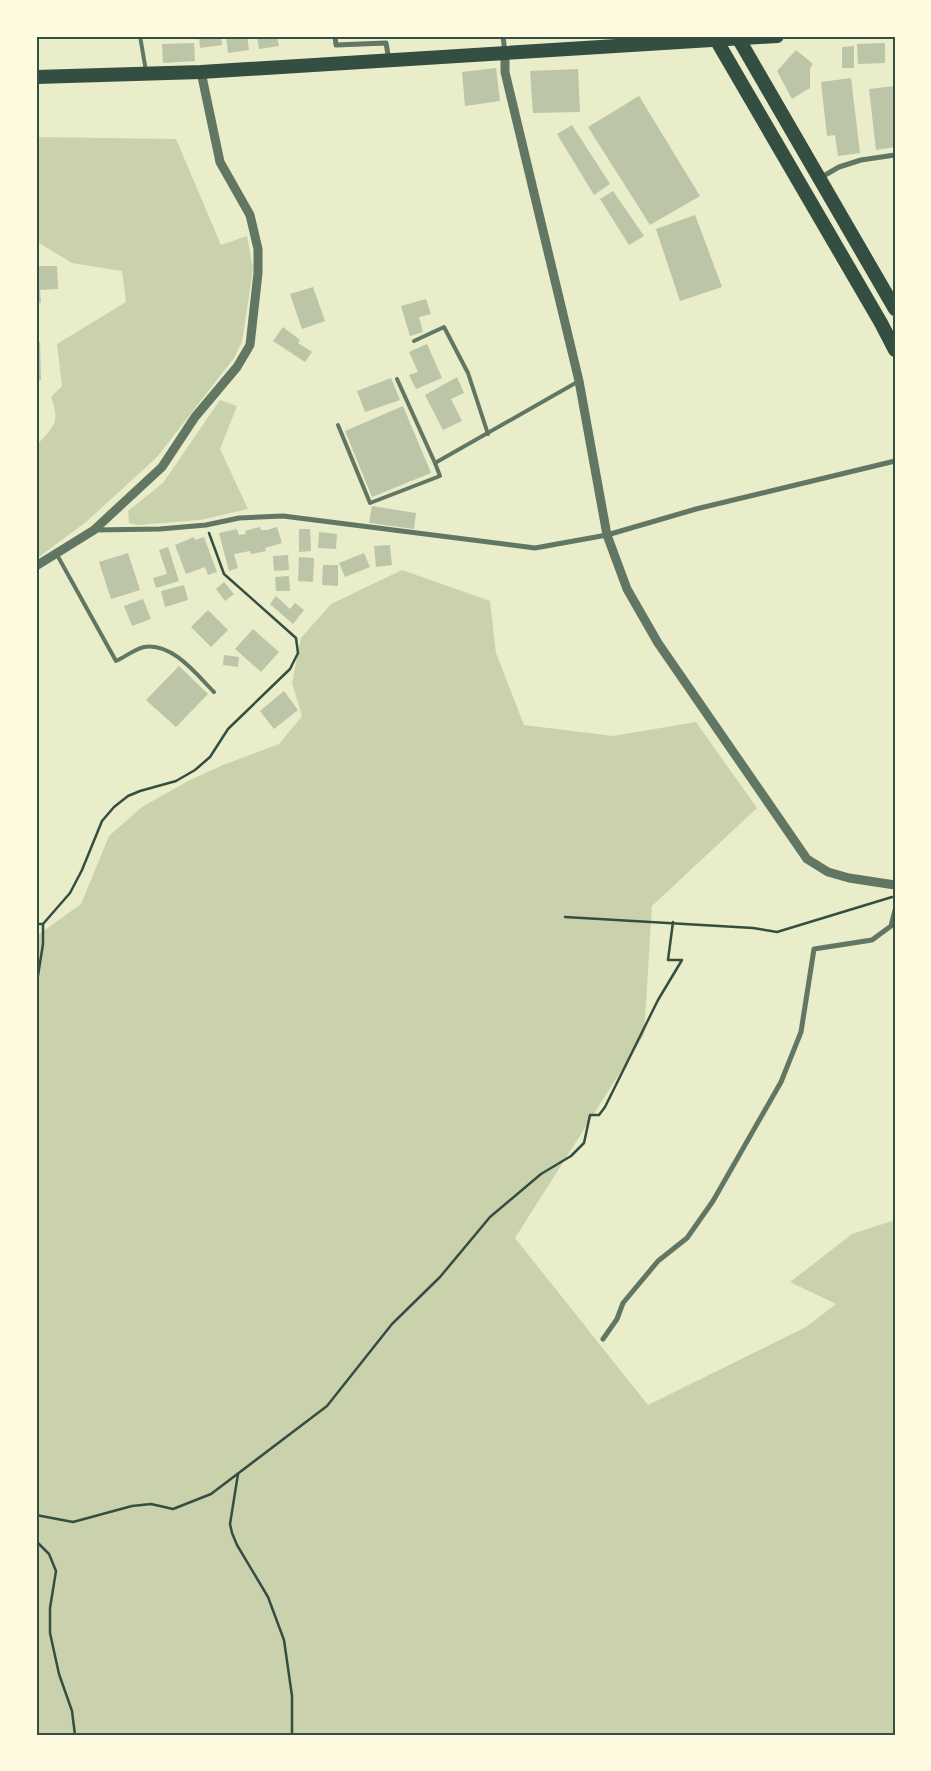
<svg xmlns="http://www.w3.org/2000/svg" width="931" height="1771" font-family="'Fira Sans Condensed',sans-serif">
<style>
.green{fill:#cad2ad}
.building{fill:#bcc5a7}
.lines{fill:none;stroke-linecap:round;stroke-linejoin:round}
.path{stroke:#344e41;stroke-width:2.5}
.service{stroke:#617663;stroke-width:4}
.minor{stroke:#617663;stroke-width:5}
.tertiary{stroke:#617663;stroke-width:9}
.trunk{stroke:#344e41;stroke-width:14}
.neatline{fill:none;stroke:#344e41;stroke-width:2}
</style>
<rect width="100%" height="100%" fill="#e9edc9"/>
<g class="green">
<path d="M 36,137 L 176,139 L 221,245 L 247,236 L 253,269 L 242,342 L 234,358 L 157,457 L 86,522 L 36,559 L 36,446 C 53,427 61,423 51,397 L 62,386 L 57,344 L 126,302 L 122,271 L 72,263 L 36,241 Z"/>
<path d="M 220,400 L 237,406 L 220,449 L 248,509 L 200,520 L 138,525 L 129,523 L 128,511 L 163,483 Z"/>
<path d="M 402,570 L 490,601 L 496,653 L 524,725 L 613,736 L 696,722 L 757,808 L 652,906 L 644,1035 L 515,1238 L 648,1405 L 806,1327 L 836,1304 L 790,1282 L 852,1234 L 895,1220 L 895,1735 L 36,1735 L 36,939 L 38,935 L 81,904 L 109,836 L 142,807 L 190,780 L 223,765 L 279,744 L 302,716 L 292,683 L 301,638 L 331,604 Z"/>
</g>
<g class="building">
<path d="M 199,36 L 221,36 L 222,45 L 200,48 Z"/>
<path d="M 226,36 L 247,36 L 249,50 L 228,53 Z"/>
<path d="M 257,36 L 277,36 L 279,46 L 259,49 Z"/>
<path d="M 194,43 L 195,61 L 163,63 L 162,44 Z"/>
<path d="M 885,43 L 885,63 L 858,64 L 857,44 Z"/>
<path d="M 854,46 L 854,68 L 842,68 L 842,47 Z"/>
<path d="M 796,50 L 813,64 L 810,68 L 810,88 L 792,99 L 777,71 Z"/>
<path d="M 496,68 L 500,101 L 465,106 L 462,72 Z"/>
<path d="M 578,69 L 580,112 L 533,113 L 530,71 Z"/>
<path d="M 851,78 L 860,153 L 838,156 L 835,135 L 827,136 L 821,82 Z"/>
<path d="M 895,86 L 895,147 L 876,150 L 869,89 Z"/>
<path d="M 639,96 L 700,196 L 650,225 L 588,127 Z"/>
<path d="M 572,125 L 610,184 L 594,195 L 557,134 Z"/>
<path d="M 613,191 L 644,236 L 629,245 L 600,199 Z"/>
<path d="M 695,215 L 722,287 L 680,301 L 656,229 Z"/>
<path d="M 36,266 L 57,266 L 58,289 L 40,290 L 41,303 L 36,303 Z"/>
<path d="M 313,287 L 325,321 L 302,329 L 290,294 Z"/>
<path d="M 426,299 L 431,314 L 419,317 L 423,332 L 410,336 L 401,306 Z"/>
<path d="M 283,327 L 300,340 L 298,343 L 312,352 L 305,362 L 273,341 Z"/>
<path d="M 36,342 L 40,342 L 41,380 L 36,381 Z"/>
<path d="M 427,344 L 442,378 L 416,389 L 409,375 L 418,372 L 409,352 Z"/>
<path d="M 457,377 L 464,393 L 451,399 L 462,421 L 443,430 L 425,395 Z"/>
<path d="M 391,378 L 400,400 L 365,412 L 357,391 Z"/>
<path d="M 403,406 L 431,473 L 372,497 L 345,431 Z"/>
<path d="M 372,506 L 416,513 L 414,529 L 369,523 Z"/>
<path d="M 260,527 L 261,530 L 267,530 L 277,527 L 282,543 L 265,548 L 266,551 L 251,554 L 250,551 L 234,554 L 238,568 L 229,571 L 219,533 L 237,529 L 239,535 L 246,534 L 245,531 Z"/>
<path d="M 299,529 L 310,529 L 311,551 L 299,552 Z"/>
<path d="M 319,532 L 337,534 L 336,549 L 318,548 Z"/>
<path d="M 194,537 L 195,540 L 204,537 L 217,572 L 208,575 L 205,567 L 186,574 L 175,545 Z"/>
<path d="M 390,545 L 392,565 L 376,567 L 374,546 Z"/>
<path d="M 168,547 L 179,581 L 156,588 L 153,578 L 167,574 L 159,550 Z"/>
<path d="M 128,553 L 140,590 L 111,599 L 99,562 Z"/>
<path d="M 364,553 L 370,567 L 345,577 L 339,563 Z"/>
<path d="M 288,555 L 289,570 L 274,571 L 273,556 Z"/>
<path d="M 299,557 L 314,558 L 313,582 L 298,581 Z"/>
<path d="M 323,565 L 338,565 L 338,586 L 322,585 Z"/>
<path d="M 289,576 L 290,591 L 276,591 L 275,577 Z"/>
<path d="M 224,582 L 234,594 L 225,601 L 216,589 Z"/>
<path d="M 184,585 L 188,600 L 165,607 L 161,591 Z"/>
<path d="M 276,596 L 290,609 L 295,603 L 304,610 L 293,624 L 270,604 Z"/>
<path d="M 143,599 L 151,619 L 132,626 L 124,606 Z"/>
<path d="M 208,610 L 228,630 L 211,647 L 191,627 Z"/>
<path d="M 253,629 L 279,652 L 261,672 L 235,649 Z"/>
<path d="M 224,655 L 239,657 L 238,667 L 223,665 Z"/>
<path d="M 179,666 L 208,694 L 176,727 L 146,700 Z"/>
<path d="M 284,691 L 298,710 L 274,729 L 260,711 Z"/>
</g>
<g class="lines">
<g class="path">
<path d="M 565,917 L 753,928 L 777,932 L 892,897"/>
<path d="M 36,924 L 43,924"/>
<path d="M 36,988 L 43,944 L 43,924 L 70,893 L 82,870 L 102,821 L 114,807 L 128,796 L 140,791 L 176,781 L 195,770 L 210,757 L 228,729 L 290,669 L 298,653 L 296,638 L 224,574 L 209,533"/>
<path d="M 238,1474 L 230,1524 L 232,1533 L 237,1545 L 268,1597 L 284,1640 L 292,1696 L 292,1735"/>
<path d="M 36,1515 L 73,1522 L 132,1506 L 151,1504 L 173,1509 L 211,1494 L 327,1406 L 392,1324 L 440,1277 L 490,1217 L 541,1174 L 571,1156 L 584,1143 L 590,1115 L 599,1115 L 605,1107 L 658,1000 L 682,960 L 668,960 L 673,922"/>
<path d="M 36,1541 L 49,1554 L 56,1571 L 50,1608 L 50,1633 L 59,1674 L 72,1711 L 75,1735"/>
</g>
<g class="service">
<path d="M 140,36 L 146,71"/>
<path d="M 414,341 L 444,327 L 468,373 L 488,434"/>
<path d="M 397,379 L 435,463 L 579,381"/>
<path d="M 338,425 L 370,503 L 440,476 L 435,463"/>
<path d="M 56,553 L 116,661 C 125,657 135,649 144,647 C 172,642 197,675 214,692"/>
</g>
<g class="minor">
<path d="M 335,36 L 336,45 L 386,43 L 389,60"/>
<path d="M 503,36 L 505,53"/>
<path d="M 820,178 L 839,167 L 861,160 L 895,155"/>
<path d="M 94,530 L 160,529 L 206,525 L 239,518 L 283,516 L 535,548 L 607,535 L 696,509 L 895,461"/>
<path d="M 603,1339 L 617,1319 L 623,1303 L 658,1261 L 687,1238 L 713,1201 L 781,1082 L 801,1032 L 814,949 L 872,940 L 891,926 L 895,910"/>
</g>
<g class="tertiary">
<path d="M 505,53 L 505,72 L 579,381 L 607,535 L 627,589 L 658,643 L 807,859 L 828,872 L 849,878 L 895,885"/>
<path d="M 36,566 L 94,530 L 162,467 L 195,417 L 237,367 L 250,345 L 258,273 L 258,249 L 250,215 L 220,162 L 201,72"/>
</g>
<g class="trunk">
<path d="M 714,36 L 881,323 L 895,350"/>
<path d="M 737,36 L 895,309"/>
<path d="M 36,77 L 201,72 L 777,36"/>
</g>
</g>
<rect width="931" height="1771" fill="none" stroke="#fefae0" stroke-width="75"/>
<rect x="38" y="38" width="856" height="1696" class="neatline"/>
</svg>
